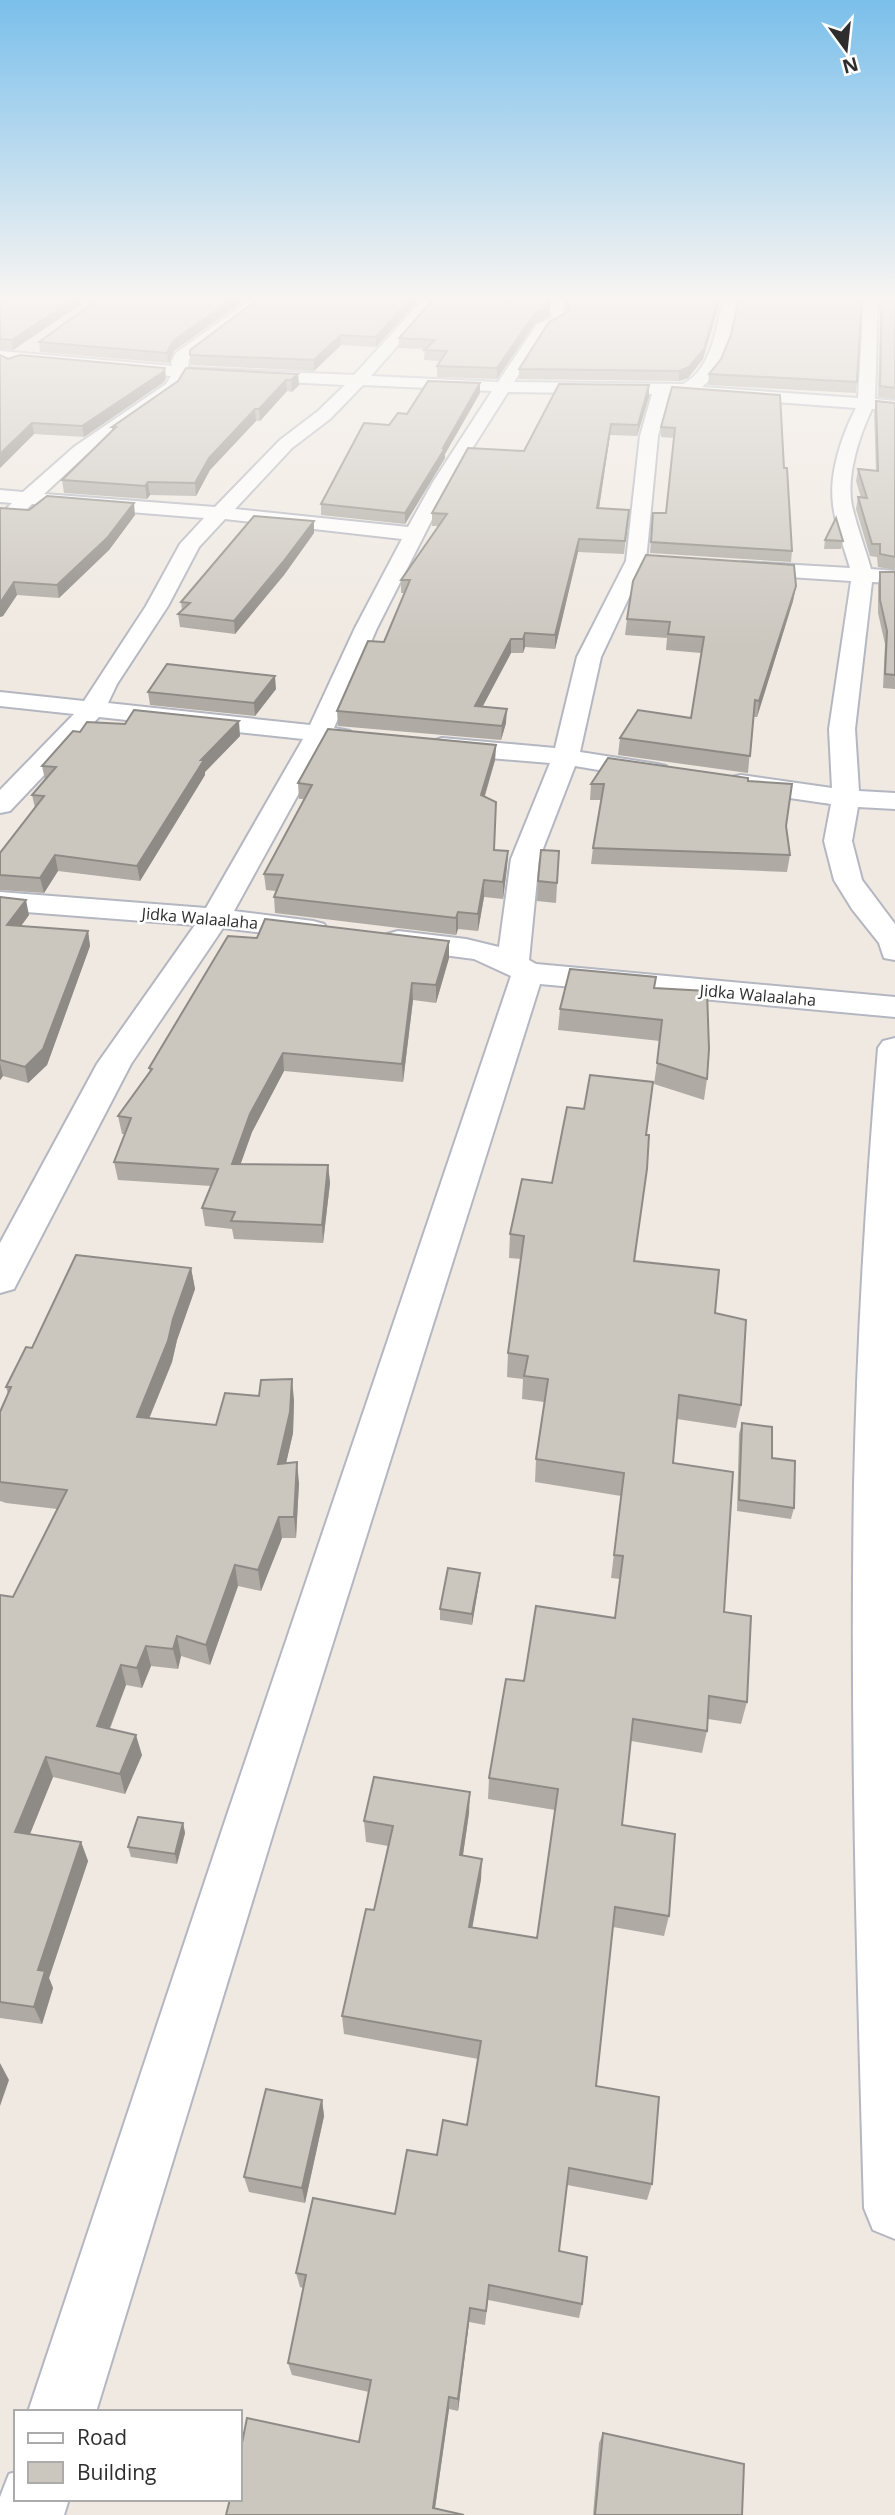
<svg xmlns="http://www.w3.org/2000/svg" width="895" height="2515" font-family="'Open Sans',sans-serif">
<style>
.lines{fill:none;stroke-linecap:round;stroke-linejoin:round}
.minor-casing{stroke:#b4b7c1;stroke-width:4}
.minor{fill:#fff;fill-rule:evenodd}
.wall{fill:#afaba4}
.shaded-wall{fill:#8e8b86}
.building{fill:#cbc7bf;stroke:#8e8b86;stroke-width:2}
.labels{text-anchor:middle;stroke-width:5;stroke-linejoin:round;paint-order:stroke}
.far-street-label{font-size:16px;fill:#2e2e2e;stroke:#fff}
</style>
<rect width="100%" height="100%" fill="#efe9e1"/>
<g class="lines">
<g class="minor-casing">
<g id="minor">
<path d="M 258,294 L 274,294 L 189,359 L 188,368 L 354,375 L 428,294 L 443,294 L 371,376 L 498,382 L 537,324 L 553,317 L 548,308 L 557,294 L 571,294 L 562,308 L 568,319 L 547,330 L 514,382 L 683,384 C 713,369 717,324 724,294 L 738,294 C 732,324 728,367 702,387 L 858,398 L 864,294 L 878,294 L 875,399 L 895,401 L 895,411 L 872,409 C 859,436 846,476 852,506 C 857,527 865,548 871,569 L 895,571 L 895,583 L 872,582 L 855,729 L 859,791 L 895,793 L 895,809 L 858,807 L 852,841 L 862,880 L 895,924 L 895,960 L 884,958 L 879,943 L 852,909 L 834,880 L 824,841 L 831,804 L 741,791 L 732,789 L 728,783 L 732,777 L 741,775 L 832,788 L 829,729 L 851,581 L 743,574 L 736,572 L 733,568 L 736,564 L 743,562 L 850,568 C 844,547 835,525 833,504 C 829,473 842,435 856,408 L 669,394 L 658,436 L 646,561 L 601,657 L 580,752 L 657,764 L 666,766 L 670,772 L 666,778 L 657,780 L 575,766 L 539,859 L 529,960 L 536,964 L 895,997 L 895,1017 L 540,984 L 275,1827 L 96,2412 L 28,2412 L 223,1827 L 511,976 L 474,959 L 398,949 L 387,946 L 383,940 L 387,934 L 398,931 L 466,939 L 499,947 L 511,859 L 550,763 L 442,754 L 433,751 L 429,746 L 433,741 L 442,738 L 555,748 L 577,657 L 626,561 L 640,436 L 652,394 L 508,392 L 451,482 L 377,628 L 334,728 L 350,731 L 354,736 L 350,741 L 327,742 L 234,911 L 313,921 L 324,924 L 328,930 L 324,936 L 313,939 L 223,928 L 131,1064 L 14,1289 L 0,1293 L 0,1243 L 97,1064 L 195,925 L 0,910 L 0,892 L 206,908 L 303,739 L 99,717 L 10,811 L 0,813 L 0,790 L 74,714 L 0,706 L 0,692 L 84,701 L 146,606 L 180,544 L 204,518 L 32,504 L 24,512 L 10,512 L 7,508 L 12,503 L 0,502 L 0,490 L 23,492 L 74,447 L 166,384 L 171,376 L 0,361 L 0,351 L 172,366 L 171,362 L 176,353 ZM 186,377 L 345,385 L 318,411 L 280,440 L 215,507 L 44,494 L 86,455 L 178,390 ZM 363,385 L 492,391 L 433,482 L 408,527 L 235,509 L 292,448 L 330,419 ZM 225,519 L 402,539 L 355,628 L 310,725 L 108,703 L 117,684 L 168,606 L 199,547 Z"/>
<path d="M 895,1038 L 895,2239 L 873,2230 L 864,2208 C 857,1967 850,1726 854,1485 C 857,1339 866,1193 878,1048 L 883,1041 Z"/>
<path d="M 16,2472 L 16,2499 L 69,2499 L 64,2515 L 0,2515 L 0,2497 L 9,2474 Z"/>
</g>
</g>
<use href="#minor" class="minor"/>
</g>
<g class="wall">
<path d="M 0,294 L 96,294 L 13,350 L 0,349 Z"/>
<path d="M 106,294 L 253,294 L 174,351 L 169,363 L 40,352 L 39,342 Z"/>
<path d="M 424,294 L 376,347 L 341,345 L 314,371 L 191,365 L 190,355 Z"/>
<path d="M 438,294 L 554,294 L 548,303 L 549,316 L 535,323 L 497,379 L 437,377 L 437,366 L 440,361 L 424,360 L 425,349 L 399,348 L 399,338 Z"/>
<path d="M 568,294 L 722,294 L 703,359 L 688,378 L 679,381 L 519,379 L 519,369 L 567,312 L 565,308 L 565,299 Z"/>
<path d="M 881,294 L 895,294 L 895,399 L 878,397 Z"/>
<path d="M 731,335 L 857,382 L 856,393 L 708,385 L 709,374 L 721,359 Z"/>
<path d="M 0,355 L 8,359 L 166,378 L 164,382 L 84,437 L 34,434 L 0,468 Z"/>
<path d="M 298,374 L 299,385 L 292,392 L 287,391 L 260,421 L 256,421 L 210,470 L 196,496 L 150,495 L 147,499 L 64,493 L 62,480 L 112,430 L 112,427 Z"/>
<path d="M 649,385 L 649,397 L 637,436 L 610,435 L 599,508 L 629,510 L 624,554 L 578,552 L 555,649 L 525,647 L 523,653 L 511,653 L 482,707 L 506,723 L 501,740 L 338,726 L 337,711 L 384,642 L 405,593 L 401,593 L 401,580 L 438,526 L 432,526 L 432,513 L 524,451 Z"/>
<path d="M 672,387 L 784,468 L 792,551 L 791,562 L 650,553 L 653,513 L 666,513 L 674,438 L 661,437 L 661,427 Z"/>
<path d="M 480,393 L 445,454 L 445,458 L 405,524 L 321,515 L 321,504 L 389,425 L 407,414 Z"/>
<path d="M 876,401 L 895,403 L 895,570 L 878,567 L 877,557 L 870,556 L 856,509 L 858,497 L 861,498 L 856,481 L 858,469 L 876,471 L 874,412 Z"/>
<path d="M 0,508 L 29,510 L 135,515 L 109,550 L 59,598 L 17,595 L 3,616 L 0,617 Z"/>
<path d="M 314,533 L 284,575 L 235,634 L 180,627 L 178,614 L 182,610 L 181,602 Z"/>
<path d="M 825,540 L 843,541 L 841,549 L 824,549 Z"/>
<path d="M 880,572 L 895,572 L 895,689 L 883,688 L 885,644 L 878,613 L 878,585 Z"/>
<path d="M 796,586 L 793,601 L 757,717 L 753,717 L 748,773 L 618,755 L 620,738 L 691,718 L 701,653 L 666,650 L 667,638 L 625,635 L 627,619 Z"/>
<path d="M 276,689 L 255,716 L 150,705 L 148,692 Z"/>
<path d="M 240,736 L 205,772 L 205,775 L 140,881 L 58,871 L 44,893 L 0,890 L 0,853 L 35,808 L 32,795 L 45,780 L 42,766 Z"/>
<path d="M 496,745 L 495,760 L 485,796 L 495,850 L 508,851 L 507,867 L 503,899 L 484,897 L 478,931 L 458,929 L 456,935 L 275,913 L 274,897 L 276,891 L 266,890 L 264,874 L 304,799 L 299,799 L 298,783 Z"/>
<path d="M 748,781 L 786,826 L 790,855 L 787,872 L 591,864 L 593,848 L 601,800 L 590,800 L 591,784 Z"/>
<path d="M 559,851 L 556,903 L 537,901 L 538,881 Z"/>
<path d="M 0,897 L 29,915 L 21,926 L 88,931 L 90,946 L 47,1065 L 28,1083 L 3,1076 L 0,1080 Z"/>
<path d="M 257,938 L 449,941 L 449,958 L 436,1003 L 413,1000 L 403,1082 L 284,1071 L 252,1132 L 240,1164 L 328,1165 L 330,1183 L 323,1243 L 234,1239 L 232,1229 L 205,1226 L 202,1208 L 211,1186 L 118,1180 L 114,1162 L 125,1134 L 122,1134 L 118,1116 L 150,1072 L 149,1068 Z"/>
<path d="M 655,988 L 707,1079 L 704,1100 L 654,1084 L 660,1041 L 558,1030 L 560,1009 Z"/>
<path d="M 646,1135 L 635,1261 L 715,1313 L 741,1405 L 736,1428 L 677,1419 L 673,1463 L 724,1612 L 747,1702 L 741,1724 L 708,1719 L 707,1731 L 702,1753 L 631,1741 L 622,1825 L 669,1916 L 664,1936 L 613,1927 L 596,2086 L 652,2184 L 647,2200 L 567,2185 L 559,2251 L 582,2304 L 579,2318 L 488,2300 L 485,2325 L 469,2322 L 458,2411 L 449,2409 L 435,2508 L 226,2515 L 359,2442 L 369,2392 L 292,2375 L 288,2363 L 303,2288 L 300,2287 L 296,2273 L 395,2214 L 437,2155 L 467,2125 L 478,2059 L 344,2034 L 342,2016 L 374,1910 L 388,1846 L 366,1842 L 364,1821 L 469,1813 L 463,1855 L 481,1879 L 472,1927 L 537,1938 L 555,1810 L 488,1799 L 489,1778 L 524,1681 L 615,1618 L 620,1579 L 611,1578 L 621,1496 L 535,1482 L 536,1459 L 544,1402 L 522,1399 L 523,1379 L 507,1377 L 508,1353 L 521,1259 L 509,1258 L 510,1234 L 552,1183 Z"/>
<path d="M 191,1268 L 195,1289 L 177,1340 L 172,1362 L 149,1419 L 216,1425 L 294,1400 L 293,1433 L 286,1463 L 299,1483 L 296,1538 L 282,1538 L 261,1591 L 238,1586 L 210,1665 L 181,1656 L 178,1669 L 151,1666 L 142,1688 L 126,1685 L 110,1729 L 142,1755 L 125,1794 L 53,1777 L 30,1834 L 81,1842 L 88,1861 L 49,1978 L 53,1988 L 42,2024 L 0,2018 L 0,1595 L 13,1597 L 57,1509 L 6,1503 L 0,1501 L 0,1412 L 8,1394 L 6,1387 L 32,1348 Z"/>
<path d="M 742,1423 L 772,1458 L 794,1508 L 791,1519 L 737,1511 L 739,1434 Z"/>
<path d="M 479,1583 L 472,1625 L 440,1620 L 440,1609 Z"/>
<path d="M 183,1823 L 185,1833 L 177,1864 L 131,1857 L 128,1847 Z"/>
<path d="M 322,2100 L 324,2116 L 305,2203 L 249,2192 L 244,2177 Z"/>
<path d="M 603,2433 L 742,2515 L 593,2515 L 599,2443 Z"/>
</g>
<g class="shaded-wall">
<path d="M 81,294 L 96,294 L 13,350 L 12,340 Z"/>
<path d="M 239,294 L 253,294 L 174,351 L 169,363 L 167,353 L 173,341 Z"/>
<path d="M 415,294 L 424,294 L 376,347 L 376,337 Z"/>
<path d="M 548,294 L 554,294 L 546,307 L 546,297 Z"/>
<path d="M 720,294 L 722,294 L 703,359 L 688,378 L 679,381 L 679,371 Z"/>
<path d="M 550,306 L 549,316 L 535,323 L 497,379 L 497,368 L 535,313 Z"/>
<path d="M 341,335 L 341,345 L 314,371 L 314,360 Z"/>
<path d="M 165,368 L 166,378 L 164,382 L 84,437 L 82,426 Z"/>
<path d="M 298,374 L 299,385 L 292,392 L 291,380 Z"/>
<path d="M 286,380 L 287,391 L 260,421 L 259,409 Z"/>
<path d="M 480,383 L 480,393 L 445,454 L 445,458 L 405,524 L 405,513 Z"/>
<path d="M 649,385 L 649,397 L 637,436 L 638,425 Z"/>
<path d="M 255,409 L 256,421 L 210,470 L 196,496 L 195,483 L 209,458 Z"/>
<path d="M 32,423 L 34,434 L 0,468 L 0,454 Z"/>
<path d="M 611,424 L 610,435 L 597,521 L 597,508 Z"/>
<path d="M 148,482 L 150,495 L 147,499 L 145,486 Z"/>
<path d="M 134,503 L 135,515 L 109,550 L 59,598 L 57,585 Z"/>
<path d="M 314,521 L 314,533 L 284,575 L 235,634 L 234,621 Z"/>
<path d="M 579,539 L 578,552 L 555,649 L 555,635 Z"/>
<path d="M 14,582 L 17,595 L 3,616 L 0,617 L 0,603 Z"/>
<path d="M 796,586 L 793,601 L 757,717 L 759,701 Z"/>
<path d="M 525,633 L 525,647 L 523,653 L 523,639 Z"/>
<path d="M 511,639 L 511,653 L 475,721 L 475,706 Z"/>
<path d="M 275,676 L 276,689 L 255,716 L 254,703 Z"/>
<path d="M 507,709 L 506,723 L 501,740 L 502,726 Z"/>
<path d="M 239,721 L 240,736 L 205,772 L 205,775 L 140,881 L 137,866 L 201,760 Z"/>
<path d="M 496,745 L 495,760 L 480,811 L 481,795 Z"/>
<path d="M 508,851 L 507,867 L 503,899 L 503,882 Z"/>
<path d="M 55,855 L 58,871 L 44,893 L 40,878 Z"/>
<path d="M 484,880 L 484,897 L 478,931 L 478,914 Z"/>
<path d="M 26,900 L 29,915 L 10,941 L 7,925 Z"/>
<path d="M 458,912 L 458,929 L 456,935 L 456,918 Z"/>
<path d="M 88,931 L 90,946 L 47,1065 L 28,1083 L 25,1067 Z"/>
<path d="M 449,941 L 449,958 L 436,1003 L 436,985 Z"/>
<path d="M 412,983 L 413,1000 L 403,1082 L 402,1064 Z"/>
<path d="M 283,1053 L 284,1071 L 252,1132 L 234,1183 L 232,1164 L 250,1114 Z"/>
<path d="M 0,1063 L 3,1076 L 0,1080 Z"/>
<path d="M 328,1165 L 330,1183 L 323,1243 L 322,1225 Z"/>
<path d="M 191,1268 L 195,1289 L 177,1340 L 172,1362 L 141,1438 L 137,1417 Z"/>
<path d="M 292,1379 L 294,1400 L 293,1433 L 281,1485 L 278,1464 Z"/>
<path d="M 297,1462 L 299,1483 L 296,1538 L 294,1517 Z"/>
<path d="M 279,1517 L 282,1538 L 261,1591 L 258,1570 Z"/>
<path d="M 235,1565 L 238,1586 L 210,1665 L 206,1645 Z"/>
<path d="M 480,1573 L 479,1583 L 472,1625 L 472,1614 Z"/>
<path d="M 177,1636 L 181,1656 L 178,1669 L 173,1649 Z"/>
<path d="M 146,1646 L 151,1666 L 142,1688 L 137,1668 Z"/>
<path d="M 121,1665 L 126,1685 L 103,1745 L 97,1726 Z"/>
<path d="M 136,1735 L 142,1755 L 125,1794 L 120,1774 Z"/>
<path d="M 46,1757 L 53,1777 L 23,1851 L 15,1832 Z"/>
<path d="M 470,1792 L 469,1813 L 460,1875 L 460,1855 Z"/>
<path d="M 183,1823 L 185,1833 L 177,1864 L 175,1854 Z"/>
<path d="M 81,1842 L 88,1861 L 49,1978 L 53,1988 L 42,2024 L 34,2007 L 38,1970 Z"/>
<path d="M 482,1859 L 481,1879 L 469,1946 L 469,1927 Z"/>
<path d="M 0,2063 L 9,2080 L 0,2106 Z"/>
<path d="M 322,2100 L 324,2116 L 305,2203 L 302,2188 Z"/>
<path d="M 470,2308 L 469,2322 L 458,2411 L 458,2399 Z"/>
<path d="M 449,2397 L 449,2409 L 434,2515 L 433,2508 Z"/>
</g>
<g class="building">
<path d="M 0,294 L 81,294 L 12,340 L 0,339 Z"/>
<path d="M 106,294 L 239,294 L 173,341 L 167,353 L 39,342 Z"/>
<path d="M 265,294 L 415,294 L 376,337 L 341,335 L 314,360 L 190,355 L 190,350 Z"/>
<path d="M 438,294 L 548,294 L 546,297 L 550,306 L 535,313 L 497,368 L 437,366 L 447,351 L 424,350 L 435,340 L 399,338 Z"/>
<path d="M 568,294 L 720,294 L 704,349 L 689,367 L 679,371 L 519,369 L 549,322 L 571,310 L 565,299 Z"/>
<path d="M 740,294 L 862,294 L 857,382 L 709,374 L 721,359 L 731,335 Z"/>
<path d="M 882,294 L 895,294 L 895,388 L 880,386 Z"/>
<path d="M 0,355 L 8,359 L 20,355 L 165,368 L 163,372 L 82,426 L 32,423 L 0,454 Z"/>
<path d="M 186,368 L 298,374 L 291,380 L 286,380 L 259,409 L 255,409 L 209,458 L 195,483 L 148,482 L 145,486 L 62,480 L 116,427 L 112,427 L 178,381 Z"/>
<path d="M 428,381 L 480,383 L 443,448 L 445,448 L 405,513 L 321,504 L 364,423 L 389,425 L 398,413 L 407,414 Z"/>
<path d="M 559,384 L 649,385 L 638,425 L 611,424 L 597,508 L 629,510 L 625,541 L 579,539 L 555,635 L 525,633 L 523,639 L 511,639 L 475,706 L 507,709 L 502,726 L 337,711 L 368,641 L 384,642 L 410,580 L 401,580 L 447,514 L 432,513 L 468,448 L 524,451 Z"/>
<path d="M 672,387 L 780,395 L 784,468 L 787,468 L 792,551 L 651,542 L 653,513 L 666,513 L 675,428 L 661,427 Z"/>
<path d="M 876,401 L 895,403 L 895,557 L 880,554 L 880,544 L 872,544 L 858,497 L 867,498 L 858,469 L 878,471 Z"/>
<path d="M 47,496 L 134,503 L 107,538 L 57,585 L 14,582 L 0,603 L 0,508 L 29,510 Z"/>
<path d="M 254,516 L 314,521 L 283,562 L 234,621 L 178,614 L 190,603 L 181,602 Z"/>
<path d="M 836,518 L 843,541 L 825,540 Z"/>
<path d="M 646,555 L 794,565 L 796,586 L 759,701 L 755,700 L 750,756 L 620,738 L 638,710 L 691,718 L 704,637 L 668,634 L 670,622 L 627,619 L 633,581 Z"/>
<path d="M 880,572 L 895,572 L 895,675 L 885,674 L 887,631 L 880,600 Z"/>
<path d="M 167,664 L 275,676 L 254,703 L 148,692 Z"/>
<path d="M 134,710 L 239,721 L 201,760 L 204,760 L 137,866 L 55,855 L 40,878 L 0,875 L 0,853 L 44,796 L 32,795 L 56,767 L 42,766 L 73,731 L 80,732 L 87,722 L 125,724 Z"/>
<path d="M 328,729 L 496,745 L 481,795 L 496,802 L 494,850 L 508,851 L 503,882 L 484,880 L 478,914 L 458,912 L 456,918 L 274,897 L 283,875 L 264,874 L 312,785 L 298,783 Z"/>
<path d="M 608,758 L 748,778 L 748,781 L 792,784 L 786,826 L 790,855 L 593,848 L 604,784 L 591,784 Z"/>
<path d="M 541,850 L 559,851 L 557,883 L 538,881 Z"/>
<path d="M 0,897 L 26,900 L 7,925 L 88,931 L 43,1049 L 25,1067 L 0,1060 Z"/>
<path d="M 265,919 L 449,941 L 436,985 L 412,983 L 402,1064 L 283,1053 L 250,1114 L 232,1164 L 328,1165 L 322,1225 L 231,1221 L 235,1212 L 202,1208 L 218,1169 L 114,1162 L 131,1118 L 118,1116 L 152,1069 L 149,1068 L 228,936 L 257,938 Z"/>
<path d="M 570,969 L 656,977 L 654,988 L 707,991 L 709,1049 L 707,1079 L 657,1063 L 662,1020 L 560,1009 Z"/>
<path d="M 590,1075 L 653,1082 L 646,1135 L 649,1135 L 647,1169 L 634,1261 L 719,1270 L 715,1313 L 746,1320 L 741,1405 L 679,1395 L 673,1463 L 733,1472 L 724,1612 L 751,1616 L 747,1702 L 709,1696 L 707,1731 L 633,1719 L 622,1825 L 675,1834 L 669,1916 L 615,1907 L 596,2086 L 659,2097 L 652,2184 L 569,2168 L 559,2251 L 587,2257 L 582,2304 L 489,2285 L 486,2311 L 470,2308 L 458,2399 L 449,2397 L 433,2508 L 464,2515 L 226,2515 L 230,2499 L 240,2499 L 240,2453 L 247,2418 L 359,2442 L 371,2380 L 288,2363 L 306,2275 L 296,2273 L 313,2198 L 395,2214 L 407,2150 L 437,2155 L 443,2120 L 467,2125 L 481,2041 L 342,2016 L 366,1909 L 374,1910 L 393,1826 L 364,1821 L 374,1777 L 470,1792 L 460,1855 L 482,1859 L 469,1927 L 537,1938 L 558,1789 L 489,1778 L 506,1679 L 524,1681 L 536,1606 L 615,1618 L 623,1556 L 614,1555 L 624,1473 L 536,1459 L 548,1379 L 524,1376 L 528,1356 L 508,1353 L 524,1236 L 510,1234 L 522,1179 L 552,1183 L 567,1107 L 584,1109 Z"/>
<path d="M 76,1255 L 191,1268 L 173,1319 L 168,1341 L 137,1417 L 216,1425 L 225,1393 L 259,1396 L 261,1380 L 292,1379 L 290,1412 L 278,1464 L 297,1462 L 294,1517 L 279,1517 L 258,1570 L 235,1565 L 206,1645 L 177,1636 L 173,1649 L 146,1646 L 137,1668 L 121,1665 L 97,1726 L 136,1735 L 120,1774 L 46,1757 L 15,1832 L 81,1842 L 38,1970 L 45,1971 L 34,2007 L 0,2002 L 0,1595 L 13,1597 L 67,1490 L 0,1482 L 0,1412 L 11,1387 L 6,1387 L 26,1347 L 32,1348 Z"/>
<path d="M 742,1423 L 772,1427 L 772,1458 L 795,1461 L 794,1508 L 739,1500 Z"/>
<path d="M 448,1568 L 480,1573 L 472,1614 L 440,1609 Z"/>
<path d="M 138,1817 L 183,1823 L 175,1854 L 128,1847 Z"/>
<path d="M 266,2089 L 322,2100 L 302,2188 L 244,2177 Z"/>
<path d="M 603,2433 L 744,2464 L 742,2515 L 595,2515 Z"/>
</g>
<linearGradient id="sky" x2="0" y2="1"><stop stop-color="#7abfeb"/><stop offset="0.46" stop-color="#f8f5f2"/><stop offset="1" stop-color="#f8f5f2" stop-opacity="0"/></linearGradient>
<rect width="895" height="646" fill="url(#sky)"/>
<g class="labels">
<g class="far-street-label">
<text transform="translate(200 918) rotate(5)" y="6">Jidka Walaalaha</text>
<text transform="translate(758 995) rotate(5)" y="6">Jidka Walaalaha</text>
</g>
</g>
<rect x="14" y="2410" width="228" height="91" fill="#ffffff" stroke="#ababab" stroke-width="2"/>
<rect x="28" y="2433" width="35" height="10" fill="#ffffff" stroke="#ababab" stroke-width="2"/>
<text x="77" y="2445" font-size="21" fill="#2e2e2e">Road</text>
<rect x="28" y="2462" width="35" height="21" fill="#cbc7bf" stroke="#ababab" stroke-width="2"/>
<text x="77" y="2480" font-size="21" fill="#2e2e2e">Building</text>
<g transform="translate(846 49) rotate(165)" stroke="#ffffff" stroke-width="5" paint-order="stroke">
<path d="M0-5L12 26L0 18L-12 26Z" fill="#2e2e2e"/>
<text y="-10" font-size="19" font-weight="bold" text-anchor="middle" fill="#2e2e2e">N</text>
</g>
</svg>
